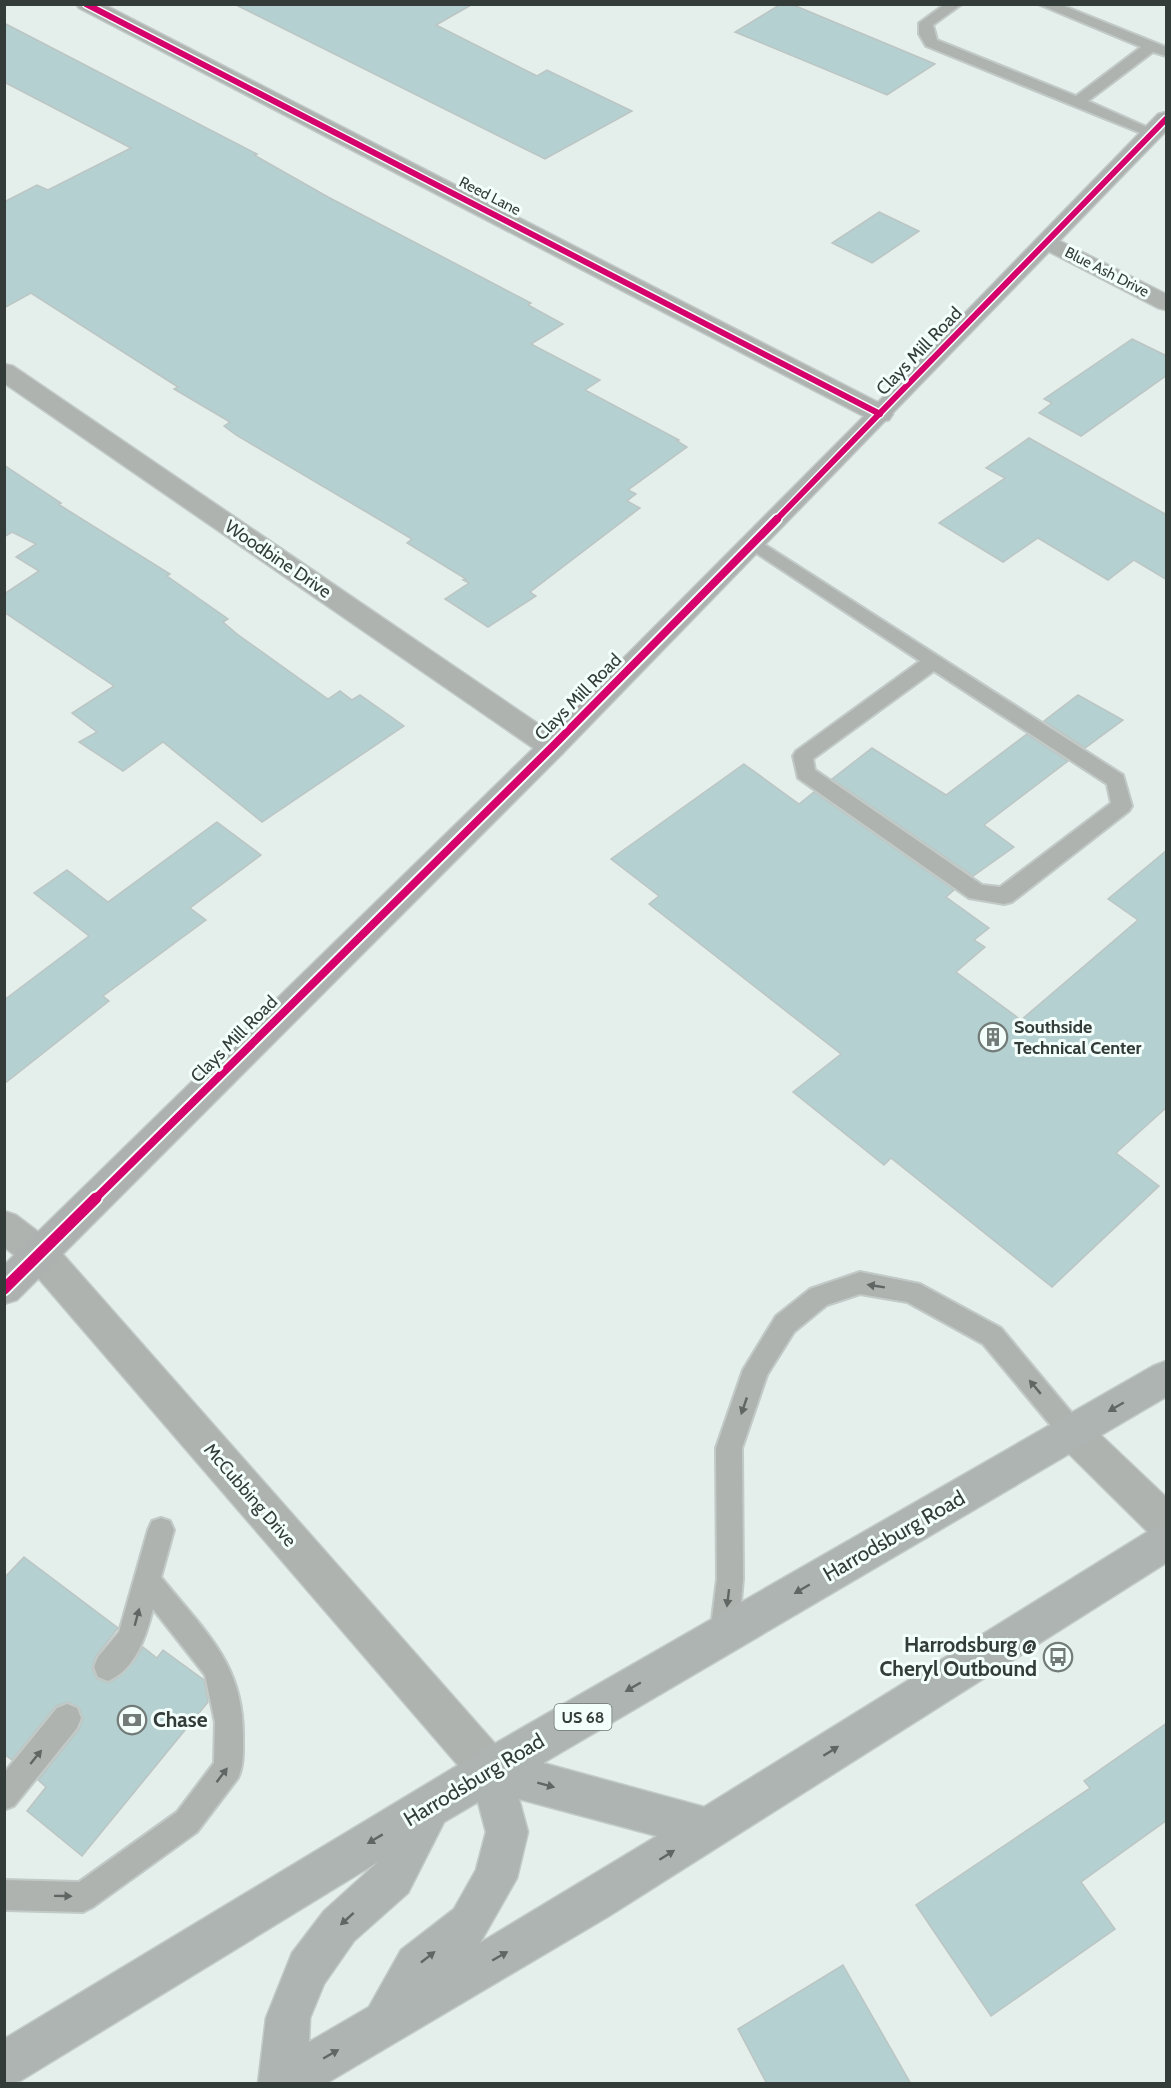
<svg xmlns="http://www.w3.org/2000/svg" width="1171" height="2088" font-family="Cabin,sans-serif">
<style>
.building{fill:#b5d0d0;stroke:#bcc5c3;stroke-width:1.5}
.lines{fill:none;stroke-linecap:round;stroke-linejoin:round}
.service-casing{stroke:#c2cac8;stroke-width:4}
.minor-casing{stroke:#c2cac8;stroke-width:3}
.secondary-casing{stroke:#c2cac8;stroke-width:3}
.primary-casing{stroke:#c2cac8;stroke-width:3}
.service{fill:#aeb3b0;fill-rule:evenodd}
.minor{fill:#aeb3b0;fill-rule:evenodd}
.secondary{fill:#adb2b0;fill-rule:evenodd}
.primary{fill:#aeb4b2;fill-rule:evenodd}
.cycleway-far2-casing{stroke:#f3fffb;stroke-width:9}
.cycleway-far1-casing{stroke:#f3fffb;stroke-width:12}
.cycleway-casing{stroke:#f3fffb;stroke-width:15}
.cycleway-far2{stroke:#d6006c;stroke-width:6}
.cycleway-far1{stroke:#d6006c;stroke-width:8}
.cycleway{stroke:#d6006c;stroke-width:11}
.oneway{fill:#5f6663}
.oneway2{fill:#5f6664}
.labels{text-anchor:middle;stroke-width:6;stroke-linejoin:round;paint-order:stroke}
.far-street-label{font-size:15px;fill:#343c3a;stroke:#f3fffb}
.shield{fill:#f3fffb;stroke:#6d7674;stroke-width:1.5}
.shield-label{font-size:16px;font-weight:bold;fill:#343c3a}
.street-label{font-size:18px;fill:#343c3a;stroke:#f3fffb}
.poi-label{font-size:18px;font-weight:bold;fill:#343c3a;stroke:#f3fffb;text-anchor:start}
.near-street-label{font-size:21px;fill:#343c3a;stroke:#f3fffb}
.near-poi-label{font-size:21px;font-weight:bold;fill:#343c3a;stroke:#f3fffb;text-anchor:end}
</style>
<rect width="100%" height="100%" fill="#e4efec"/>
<g class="building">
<path d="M 234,4 L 473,4 L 436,25 L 537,76 L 547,70 L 632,111 L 545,159 Z"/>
<path d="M 781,4 L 791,4 L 935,64 L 887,95 L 735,32 Z"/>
<path d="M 4,23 L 257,154 L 254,155 L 328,197 L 531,303 L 528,305 L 563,324 L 531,344 L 600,380 L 585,390 L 679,440 L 677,441 L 687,447 L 628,490 L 636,494 L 627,501 L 640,508 L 530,592 L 536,596 L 488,627 L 445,599 L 469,583 L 463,580 L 466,579 L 407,543 L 412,539 L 236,435 L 224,426 L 230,422 L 174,389 L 178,387 L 31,293 L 4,308 L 4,202 L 37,185 L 48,190 L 131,148 L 4,82 Z"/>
<path d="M 879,212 L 919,231 L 872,263 L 832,243 Z"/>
<path d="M 1132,339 L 1167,356 L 1167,375 L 1081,436 L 1039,413 L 1052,403 L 1044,399 Z"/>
<path d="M 1029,438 L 1167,515 L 1167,580 L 1134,560 L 1108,580 L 1038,538 L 1003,562 L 939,523 L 1005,478 L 986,468 Z"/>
<path d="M 4,465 L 61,503 L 58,504 L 170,574 L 167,576 L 228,619 L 223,622 L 237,634 L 328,699 L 340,691 L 352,700 L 360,695 L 404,726 L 262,822 L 163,742 L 123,771 L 79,742 L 97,732 L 72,713 L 114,686 L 4,612 L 4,594 L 39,571 L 16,557 L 36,544 L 12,532 L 4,537 Z"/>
<path d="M 1078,695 L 1123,720 L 1085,748 L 1044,721 Z"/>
<path d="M 1027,734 L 1068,761 L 984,825 L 1014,847 L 973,876 L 832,779 L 872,748 L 946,795 Z"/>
<path d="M 744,764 L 799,804 L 814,792 L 954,890 L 946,897 L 989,928 L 974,940 L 985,947 L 956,972 L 1021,1020 L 1138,920 L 1108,899 L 1167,850 L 1167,1107 L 1116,1153 L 1159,1186 L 1052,1287 L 891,1158 L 884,1165 L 793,1092 L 841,1054 L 649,904 L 659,896 L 611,859 Z"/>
<path d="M 217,822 L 261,855 L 190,908 L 206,920 L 103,996 L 109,1001 L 4,1084 L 4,1000 L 89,936 L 34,893 L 67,870 L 108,902 Z"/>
<path d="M 24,1557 L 118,1628 L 96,1656 L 92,1668 L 97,1679 L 109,1683 L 119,1677 L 134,1661 L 143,1647 L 157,1658 L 163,1650 L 204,1680 L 208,1702 L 82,1856 L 27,1811 L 46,1787 L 38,1780 L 79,1729 L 83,1719 L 79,1707 L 68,1702 L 56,1706 L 12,1760 L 4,1754 L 4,1578 Z"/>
<path d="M 1167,1723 L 1167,1820 L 1081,1882 L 1115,1929 L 991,2016 L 916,1905 L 1090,1788 L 1084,1781 Z"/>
<path d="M 843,1965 L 911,2084 L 767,2084 L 738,2029 Z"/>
</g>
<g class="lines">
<g class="service-casing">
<g id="service">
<path d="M 945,4 L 962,4 L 933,25 L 937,40 L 1076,96 L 1141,47 L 1038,4 L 1059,4 L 1166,47 L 1166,56 L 1153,52 L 1088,101 L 1160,133 L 1153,137 L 1148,136 L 926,46 L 919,34 L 919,23 Z"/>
<path d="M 753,537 L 1123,775 L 1132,806 L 1129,811 L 1012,902 L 1004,904 L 969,898 L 798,778 L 793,756 L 796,751 L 920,661 L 747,547 L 744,543 L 747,539 ZM 934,671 L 1107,784 L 1111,803 L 1000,887 L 982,885 L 815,770 L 813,759 Z"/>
<path d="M 860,1272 L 920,1284 L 1001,1328 L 1081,1424 L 1085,1432 L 1081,1440 L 1072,1444 L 1063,1440 L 983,1344 L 907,1302 L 860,1294 L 827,1305 L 794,1332 L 767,1375 L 742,1448 L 743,1579 L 738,1635 L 734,1644 L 724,1648 L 714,1644 L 710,1635 L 717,1579 L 716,1448 L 743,1370 L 776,1316 L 810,1289 Z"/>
<path d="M 161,1518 L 170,1521 L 174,1530 L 161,1577 C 204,1631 244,1663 243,1737 C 243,1751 244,1765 238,1778 L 197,1832 L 93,1907 L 83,1912 L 4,1910 L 4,1880 L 79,1882 L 177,1812 L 214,1763 L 215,1722 L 205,1675 L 153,1609 C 146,1636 136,1669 108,1681 L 98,1677 L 94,1667 L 98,1657 L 119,1632 L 148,1530 L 152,1521 Z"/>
<path d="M 67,1704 L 77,1708 L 81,1718 L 77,1728 L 14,1806 L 4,1810 L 4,1773 L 57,1708 Z"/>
</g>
</g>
<g class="minor-casing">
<g id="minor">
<path d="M 76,4 L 103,4 L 889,408 L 893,414 L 889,420 L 880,422 L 871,420 L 79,8 Z"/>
<path d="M 1048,235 L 1166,294 L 1166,310 L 1158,308 L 1040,247 L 1036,242 L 1040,237 Z"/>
<path d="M 4,364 L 13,366 L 562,740 L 567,747 L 562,754 L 552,757 L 542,754 L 4,383 Z"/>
<path d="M 4,1211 L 16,1215 L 53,1243 L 505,1755 L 511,1770 L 505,1785 L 490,1791 L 475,1785 L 27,1265 L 4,1247 Z"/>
<path d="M 1072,1415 L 1085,1420 L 1166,1497 L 1166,1541 L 1152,1536 L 1059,1444 L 1053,1432 L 1059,1420 Z"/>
</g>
</g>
<g class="secondary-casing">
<path id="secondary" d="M 1166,112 L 1166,131 L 562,754 L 17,1300 L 4,1304 L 4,1265 L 542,740 L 898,382 L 1158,114 Z"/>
</g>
<g class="primary-casing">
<path id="primary" d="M 1166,1361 L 1166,1397 L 543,1763 L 704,1807 L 1152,1529 L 1166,1524 L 1166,1563 L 609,1916 L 325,2084 L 258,2084 L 266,2018 L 292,1953 L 324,1911 L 378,1862 L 20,2081 L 4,2084 L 4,2039 L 475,1755 L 1153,1366 ZM 519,1799 L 657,1836 L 480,1943 L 517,1878 L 528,1832 ZM 478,1802 L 486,1832 L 476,1870 L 454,1909 L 401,1950 L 369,2007 L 309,2042 L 310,2018 L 324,1984 L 354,1941 L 408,1893 L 444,1822 Z"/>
</g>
<use href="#service" class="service"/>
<use href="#minor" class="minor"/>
<use href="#secondary" class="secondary"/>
<use href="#primary" class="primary"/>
<g class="cycleway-far2-casing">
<g id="cycleway-far2">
<path d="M 86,4 L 880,414"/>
<path d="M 776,520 L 1166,119"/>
</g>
</g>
<g class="cycleway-far1-casing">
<path id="cycleway-far1" d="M 94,1200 L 552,747 L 777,519"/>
</g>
<g class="cycleway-casing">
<path id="cycleway" d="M 4,1289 L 96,1198"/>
</g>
<use href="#cycleway-far2" class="cycleway-far2"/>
<use href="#cycleway-far1" class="cycleway-far1"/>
<use href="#cycleway" class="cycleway"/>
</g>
<defs><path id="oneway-solid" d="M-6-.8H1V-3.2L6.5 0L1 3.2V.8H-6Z" transform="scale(1.5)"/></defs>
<g class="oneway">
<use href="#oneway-solid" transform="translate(876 1286) rotate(-171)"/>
<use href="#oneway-solid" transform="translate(1035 1387) rotate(-130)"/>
<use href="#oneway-solid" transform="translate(744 1406) rotate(109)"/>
<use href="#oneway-solid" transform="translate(728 1598) rotate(97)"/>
<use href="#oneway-solid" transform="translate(137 1617) rotate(-75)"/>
<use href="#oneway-solid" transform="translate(36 1757) rotate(-51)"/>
<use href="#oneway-solid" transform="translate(222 1775) rotate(-53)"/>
<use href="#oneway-solid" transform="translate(63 1896) rotate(1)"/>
</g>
<g class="oneway2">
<use href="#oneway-solid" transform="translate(1116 1407) rotate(150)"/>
<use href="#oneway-solid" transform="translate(802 1589) rotate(150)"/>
<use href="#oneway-solid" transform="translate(633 1687) rotate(150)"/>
<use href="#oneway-solid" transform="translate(831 1751) rotate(-32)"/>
<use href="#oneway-solid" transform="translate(546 1785) rotate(15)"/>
<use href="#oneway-solid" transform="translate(375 1839) rotate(149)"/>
<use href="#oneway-solid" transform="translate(667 1855) rotate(-32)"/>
<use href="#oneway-solid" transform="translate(347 1919) rotate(138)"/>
<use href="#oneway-solid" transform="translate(500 1956) rotate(-30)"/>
<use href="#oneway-solid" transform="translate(428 1957) rotate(-38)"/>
<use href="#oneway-solid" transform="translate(331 2054) rotate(-30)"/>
</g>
<defs>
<g id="building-ring" transform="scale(1.5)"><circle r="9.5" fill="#f3fffb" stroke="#727b78" stroke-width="1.5"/><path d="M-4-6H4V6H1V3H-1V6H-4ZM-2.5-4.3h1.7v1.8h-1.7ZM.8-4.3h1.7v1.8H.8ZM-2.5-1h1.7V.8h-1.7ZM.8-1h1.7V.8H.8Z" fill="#727b78"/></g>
<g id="bus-ring" transform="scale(1.5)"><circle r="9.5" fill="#f3fffb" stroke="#727b78" stroke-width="1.5"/><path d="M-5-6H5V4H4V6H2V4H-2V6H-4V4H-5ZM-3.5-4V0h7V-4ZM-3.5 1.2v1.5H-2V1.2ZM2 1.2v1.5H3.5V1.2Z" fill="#727b78"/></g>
<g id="bank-ring" transform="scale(1.5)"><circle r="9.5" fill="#f3fffb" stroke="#727b78" stroke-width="1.5"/><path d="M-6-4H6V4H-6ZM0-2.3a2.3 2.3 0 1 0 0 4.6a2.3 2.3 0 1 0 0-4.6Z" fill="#727b78"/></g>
</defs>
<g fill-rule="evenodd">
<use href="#building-ring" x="993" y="1037"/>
<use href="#bus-ring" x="1058" y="1657"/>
<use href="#bank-ring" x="132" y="1720"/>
</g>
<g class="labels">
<g class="far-street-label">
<text transform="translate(490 196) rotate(27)" y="5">Reed Lane</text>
<text transform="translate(1107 272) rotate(27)" y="5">Blue Ash Drive</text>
</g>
<rect class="shield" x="554.5" y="1704" width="57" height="26" rx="4.5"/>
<g class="shield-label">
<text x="583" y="1723">US 68</text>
</g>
<g class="street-label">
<text transform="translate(919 351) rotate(-46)" y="6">Clays Mill Road</text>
<text transform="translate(278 559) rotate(34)" y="6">Woodbine Drive</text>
<text transform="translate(578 697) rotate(-45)" y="6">Clays Mill Road</text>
<text transform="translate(234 1039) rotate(-45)" y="6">Clays Mill Road</text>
<text transform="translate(250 1495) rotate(49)" y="6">McCubbing Drive</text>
</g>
<g class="poi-label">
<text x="1014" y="1033">Southside<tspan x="1014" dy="21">Technical Center</tspan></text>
</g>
<g class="near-street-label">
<text transform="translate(894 1536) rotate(-30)" y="7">Harrodsburg Road</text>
<text transform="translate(474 1780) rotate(-31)" y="7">Harrodsburg Road</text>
</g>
<g class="near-poi-label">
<text x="1037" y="1652">Harrodsburg @<tspan x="1037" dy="24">Cheryl Outbound</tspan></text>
<text x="153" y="1727" text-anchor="start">Chase</text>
</g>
</g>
<rect width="1171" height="2088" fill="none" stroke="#343c3a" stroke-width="12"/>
</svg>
